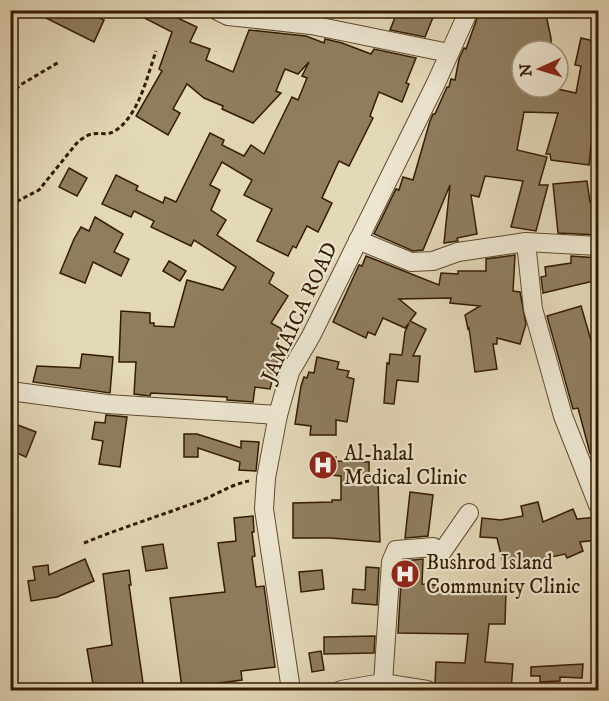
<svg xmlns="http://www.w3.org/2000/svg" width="609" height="701" font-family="'IM FELL DW Pica',serif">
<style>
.building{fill:#8f7d60;stroke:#341b01;stroke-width:1.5}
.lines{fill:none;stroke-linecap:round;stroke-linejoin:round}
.minor-casing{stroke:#604a2f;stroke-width:20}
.path{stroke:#341b01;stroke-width:3;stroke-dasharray:4.5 3;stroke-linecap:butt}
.minor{stroke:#ede6d1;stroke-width:18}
.labels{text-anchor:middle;stroke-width:4.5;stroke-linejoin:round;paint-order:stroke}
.street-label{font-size:21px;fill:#341b01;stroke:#ede6d1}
.poi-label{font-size:21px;fill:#341b01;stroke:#ede6d1;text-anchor:start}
</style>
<rect width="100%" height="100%" fill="#e3d8b8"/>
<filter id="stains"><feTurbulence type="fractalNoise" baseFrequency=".00333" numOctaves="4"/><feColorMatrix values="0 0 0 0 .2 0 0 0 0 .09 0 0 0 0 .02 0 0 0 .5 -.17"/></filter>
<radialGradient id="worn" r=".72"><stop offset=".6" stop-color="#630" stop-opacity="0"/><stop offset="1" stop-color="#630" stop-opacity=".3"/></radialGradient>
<g class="building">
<path d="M 30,10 L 84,10 L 104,20 L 94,42 Z"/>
<path d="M 129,10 L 161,10 L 197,27 L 190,42 L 210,49 L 206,60 L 233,72 L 249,30 L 306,36 L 324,43 L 325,39 L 342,43 L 371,54 L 374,49 L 416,58 L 406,83 L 409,84 L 402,102 L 379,92 L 370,116 L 373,118 L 349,166 L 339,161 L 322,198 L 332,203 L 318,232 L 307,226 L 296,248 L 293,246 L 288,256 L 257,241 L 272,209 L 244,195 L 252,180 L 222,162 L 210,185 L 220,190 L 211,210 L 226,220 L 217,235 L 274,273 L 269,283 L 288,296 L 271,323 L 282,329 L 276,345 L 281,346 L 270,389 L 255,387 L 253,402 L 227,400 L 227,397 L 151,393 L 150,396 L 134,394 L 136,362 L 119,362 L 121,311 L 150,313 L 150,323 L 154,323 L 154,326 L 174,327 L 187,280 L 223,290 L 236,267 L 194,240 L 191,246 L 151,227 L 154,221 L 134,211 L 131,217 L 102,204 L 116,175 L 138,186 L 136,190 L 163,203 L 165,197 L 176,202 L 210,133 L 224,140 L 222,145 L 244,156 L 251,145 L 264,154 L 292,97 L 298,100 L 307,78 L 302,76 L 309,62 L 298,74 L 285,69 L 276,91 L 281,93 L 253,123 L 222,109 L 223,106 L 204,98 L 187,84 L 173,109 L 180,113 L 168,135 L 136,116 L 162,71 L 159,69 L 172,32 Z"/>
<path d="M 398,10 L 436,10 L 425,37 L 390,30 Z"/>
<path d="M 480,10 L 545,10 L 551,38 L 551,51 L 522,51 L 522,87 L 548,87 L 576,93 L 581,66 L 575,65 L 581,38 L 598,42 L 598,136 L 592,135 L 589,165 L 551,160 L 550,154 L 546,154 L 558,113 L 524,112 L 517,150 L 547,157 L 539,185 L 548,185 L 536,231 L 511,227 L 523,181 L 485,176 L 479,197 L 471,195 L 477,234 L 457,238 L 458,241 L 444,243 L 450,185 L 423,250 L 413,251 L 374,234 L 396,189 L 399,190 L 403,177 L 413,180 L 430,121 L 433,114 L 435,114 L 447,87 L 449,87 L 451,79 L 455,80 L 459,59 L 464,48 L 466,49 Z"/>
<path d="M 69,168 L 87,178 L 77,196 L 59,187 Z"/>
<path d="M 587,181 L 590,202 L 598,202 L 598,235 L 558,233 L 553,184 Z"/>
<path d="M 95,217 L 123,234 L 114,252 L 129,259 L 121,276 L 93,262 L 85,283 L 60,273 L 74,239 L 81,227 L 89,231 Z"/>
<path d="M 515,255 L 513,291 L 520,292 L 526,324 L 520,344 L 497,338 L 497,344 L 493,344 L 497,369 L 475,372 L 469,328 L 468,329 L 465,315 L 480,306 L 450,303 L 451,298 L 399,299 L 416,313 L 410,321 L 426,329 L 413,356 L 420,356 L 418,382 L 397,380 L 394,404 L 384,403 L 387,363 L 389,364 L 390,354 L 402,355 L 405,332 L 409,323 L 405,328 L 383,318 L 375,335 L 368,332 L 366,338 L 333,322 L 359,265 L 362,266 L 366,256 L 439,285 L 441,273 L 458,274 L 458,271 L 486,271 L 486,259 Z"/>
<path d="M 571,256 L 598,258 L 598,280 L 543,293 L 541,277 L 546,276 L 545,267 L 571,263 Z"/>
<path d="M 169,261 L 186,271 L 180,281 L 163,271 Z"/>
<path d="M 581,306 L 595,354 L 598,353 L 598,451 L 590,453 L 578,408 L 573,409 L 547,316 Z"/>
<path d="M 82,354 L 113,357 L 110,393 L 33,382 L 37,366 L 80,368 Z"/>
<path d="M 317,357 L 339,362 L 337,369 L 349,371 L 347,377 L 354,379 L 347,422 L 336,420 L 336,435 L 310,435 L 311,426 L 295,424 L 301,386 L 304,377 L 307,378 L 309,372 L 314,373 Z"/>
<path d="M 106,415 L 127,417 L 120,467 L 99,464 L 103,441 L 92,439 L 95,422 L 105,423 Z"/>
<path d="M 10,422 L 36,432 L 26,457 L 10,450 Z"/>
<path d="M 184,434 L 197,434 L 241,448 L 241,441 L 259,442 L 256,471 L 239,470 L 240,462 L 198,448 L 198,457 L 184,457 Z"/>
<path d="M 317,455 L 336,457 L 335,461 L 369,462 L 369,481 L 378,481 L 380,542 L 330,538 L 293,538 L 293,503 L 332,502 L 332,500 L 341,500 L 341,476 L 316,474 Z"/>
<path d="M 410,492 L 433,495 L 428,536 L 405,538 Z"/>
<path d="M 538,502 L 543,522 L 573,509 L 577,519 L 598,517 L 598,540 L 580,542 L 583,551 L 567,558 L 565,554 L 504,567 L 497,538 L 480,537 L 482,518 L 501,520 L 523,516 L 521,506 Z"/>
<path d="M 253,516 L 254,532 L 252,532 L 255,556 L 252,557 L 256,587 L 264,586 L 275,667 L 241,671 L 242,680 L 182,688 L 170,598 L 225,592 L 218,543 L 236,541 L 234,518 Z"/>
<path d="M 163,544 L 167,568 L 146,571 L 142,547 Z"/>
<path d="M 85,559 L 94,581 L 57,597 L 31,601 L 28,581 L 35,580 L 33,567 L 48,565 L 49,575 Z"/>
<path d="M 423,559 L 422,584 L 506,589 L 505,624 L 489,624 L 485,662 L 513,664 L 511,690 L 463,690 L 438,688 L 435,683 L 436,662 L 465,663 L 468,634 L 398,633 L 402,565 L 404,561 Z"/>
<path d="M 366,567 L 379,568 L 377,605 L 352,603 L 353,589 L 365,590 Z"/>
<path d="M 129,570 L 131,585 L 129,585 L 144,690 L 94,690 L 87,649 L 112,645 L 103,574 Z"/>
<path d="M 322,570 L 324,589 L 301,592 L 299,572 Z"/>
<path d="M 375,636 L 374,653 L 324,654 L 324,637 Z"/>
<path d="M 321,651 L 324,670 L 312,672 L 309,653 Z"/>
<path d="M 583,664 L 582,678 L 560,677 L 560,681 L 540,682 L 540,676 L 531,676 L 531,667 Z"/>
</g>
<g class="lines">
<g class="minor-casing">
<g id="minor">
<path d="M 216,10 L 228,16 L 311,25 L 449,53"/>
<path d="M 358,240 L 411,262 L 433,261 L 458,252 L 526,242 L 598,246"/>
<path d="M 526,242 L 533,309 L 563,416 L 598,505"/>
<path d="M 10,391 L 107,404 L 278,415"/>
<path d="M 383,683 L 391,562 L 396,550 L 433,547 L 442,552 L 469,513"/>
<path d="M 291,690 L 264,509 L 266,478 L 278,415 L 290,372 L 311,336 L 436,83 L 469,10"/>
<path d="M 341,690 L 383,683 L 427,690"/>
</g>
</g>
<g class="path">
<path d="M 10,94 L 22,84 L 59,62"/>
<path d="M 10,205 L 39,190 L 76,144 C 80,140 86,135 92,134 C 100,132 107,136 115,131 C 139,115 147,77 156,51"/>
<path d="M 84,543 C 123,527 163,515 202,500 C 218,494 232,484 249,481"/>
</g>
<use href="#minor" class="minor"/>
</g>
<defs>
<g id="hospital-disc" transform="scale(1.5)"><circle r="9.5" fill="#8f2418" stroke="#ede6d1"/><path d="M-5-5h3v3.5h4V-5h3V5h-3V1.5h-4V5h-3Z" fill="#fff"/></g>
</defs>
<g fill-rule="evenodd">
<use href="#hospital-disc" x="323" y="465"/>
<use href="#hospital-disc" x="405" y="574"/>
</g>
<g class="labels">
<g class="street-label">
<text transform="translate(299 312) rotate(-65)" y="7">JAMAICA ROAD</text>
</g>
<g class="poi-label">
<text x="344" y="460">Al-halal<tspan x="344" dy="24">Medical Clinic</tspan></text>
<text x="426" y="569">Bushrod Island<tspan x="426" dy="24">Community Clinic</tspan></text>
</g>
</g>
<rect width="609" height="701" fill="none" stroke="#e3d8b8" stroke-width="36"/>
<rect x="12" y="12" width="585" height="677" fill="none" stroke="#341b01" stroke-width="3"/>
<rect x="18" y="18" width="573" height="665" fill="none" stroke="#341b01" stroke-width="1.5"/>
<g transform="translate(540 69) rotate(266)"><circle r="28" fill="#ede6d1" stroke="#a3957e" stroke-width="1.5"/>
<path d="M0-4.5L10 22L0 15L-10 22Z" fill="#8f2418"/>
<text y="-9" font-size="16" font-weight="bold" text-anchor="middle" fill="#341b01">N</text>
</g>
<rect width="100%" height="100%" filter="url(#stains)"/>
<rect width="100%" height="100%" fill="url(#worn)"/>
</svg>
